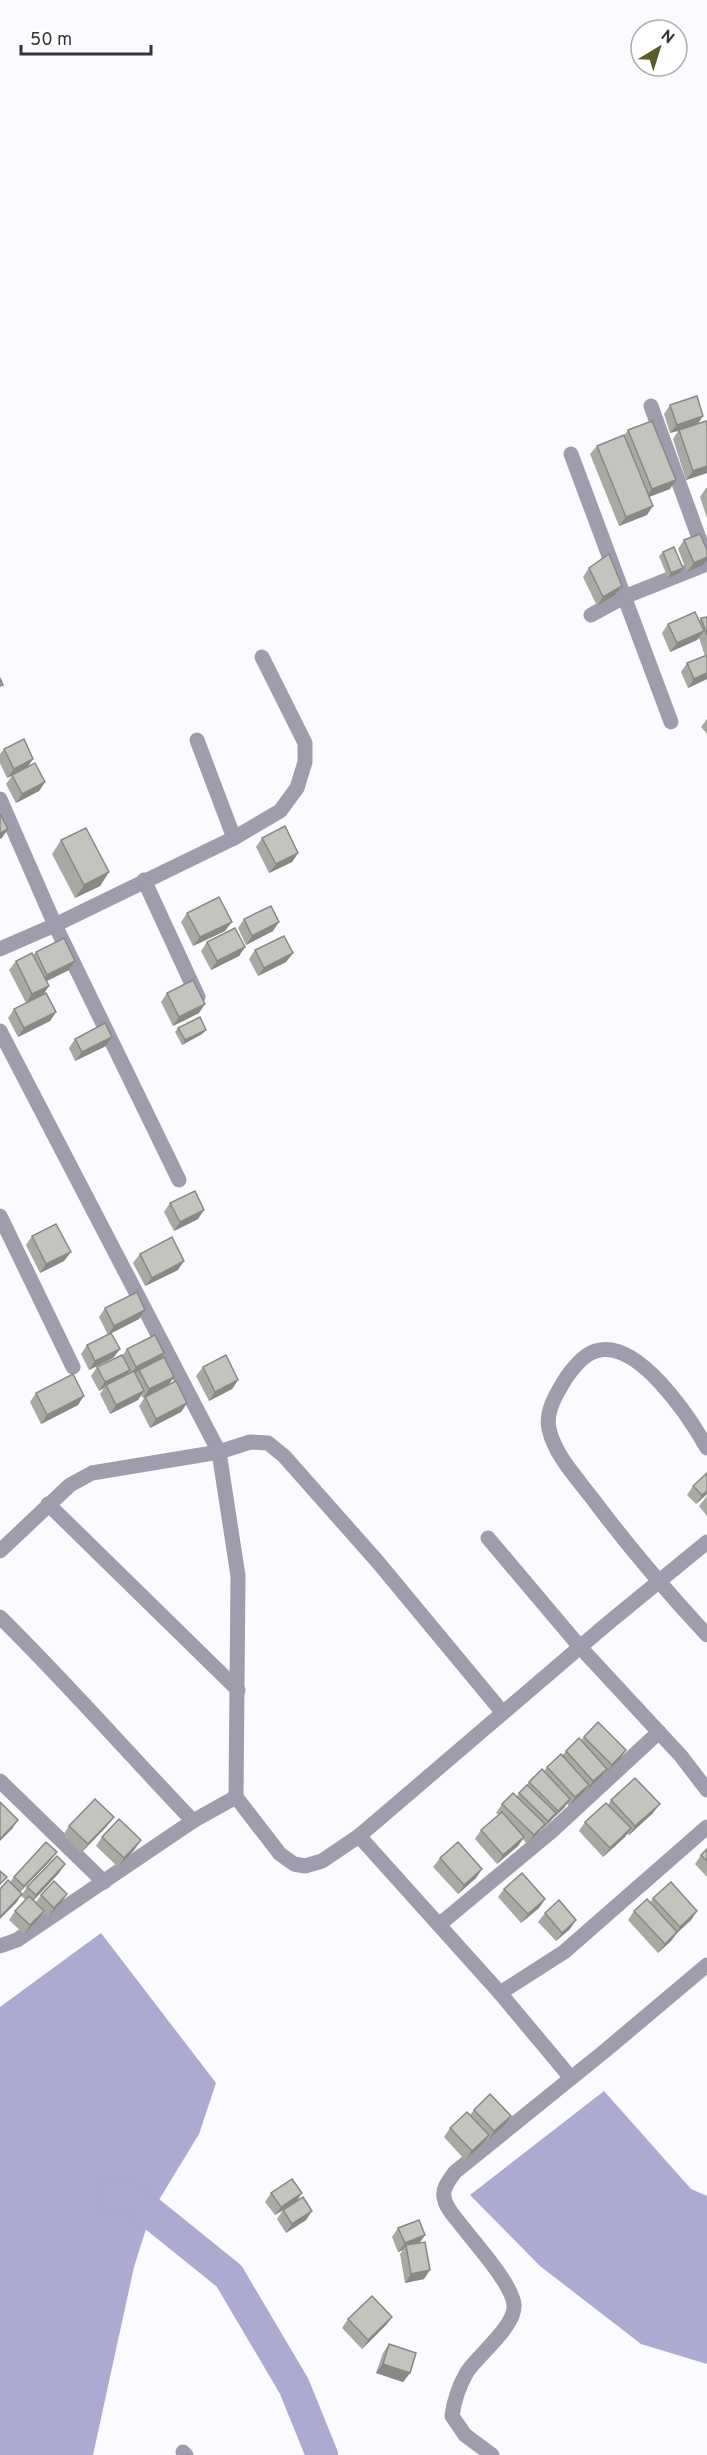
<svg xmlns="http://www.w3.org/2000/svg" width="707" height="2455" font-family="Overpass,sans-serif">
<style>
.water{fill:#acaad1}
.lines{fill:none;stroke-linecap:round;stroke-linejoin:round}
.river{stroke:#acaad1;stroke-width:32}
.minor{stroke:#9e9dae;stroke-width:15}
.wall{fill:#a8a9a3}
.shaded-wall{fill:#888984}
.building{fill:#c3c4bd;stroke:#888984;stroke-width:1.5}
</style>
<rect width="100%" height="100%" fill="#fafaff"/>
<g class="water">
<path d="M 101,1933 L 216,2083 L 199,2134 L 151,2213 L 134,2267 L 93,2455 L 0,2455 L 0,2007 Z"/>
<path d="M 604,2091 L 691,2189 L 707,2196 L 707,2364 L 641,2344 L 540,2266 L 470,2195 Z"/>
</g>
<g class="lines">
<path class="river" d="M 113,2196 L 136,2201 L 229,2276 L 294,2386 L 322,2455"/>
<g class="minor">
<path d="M 651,406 L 707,560"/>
<path d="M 571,454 L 671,722"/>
<path d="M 591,615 L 624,597 L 707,564"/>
<path d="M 0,799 L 55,925 L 234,838 L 197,740"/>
<path d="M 234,838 L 280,811 L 297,788 L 305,762 L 305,743 L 262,657"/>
<path d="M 144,880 L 198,997"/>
<path d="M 0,949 L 55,925 L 179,1180"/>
<path d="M 0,1031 L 219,1452 L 238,1576 L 236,1797"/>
<path d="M 0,1216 L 73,1367"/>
<path d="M 707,1448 C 690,1418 638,1338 596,1351 C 584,1354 573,1368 566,1378 C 557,1393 545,1411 549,1429 C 555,1455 576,1477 592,1498 C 628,1546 666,1591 707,1635"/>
<path d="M 48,1504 L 238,1690"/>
<path d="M 488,1538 L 580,1647 L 681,1756 L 707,1790"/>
<path d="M 0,1551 L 70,1485 L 92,1473 L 219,1452 L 250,1442 L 268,1443 L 284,1456 L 377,1561 L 503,1713"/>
<path d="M 0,1617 C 67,1683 128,1753 193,1821"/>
<path d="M 0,1781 L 104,1882"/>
<path d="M 359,1836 L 500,1993 L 571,2078"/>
<path d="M 440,1924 L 552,1831 L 659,1732"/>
<path d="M 0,1946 L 17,1940 L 193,1821 L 236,1797 L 280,1854 L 294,1864 L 305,1866 L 322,1861 L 359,1836 L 607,1624 L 707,1542"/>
<path d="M 500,1993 L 564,1952 L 707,1827"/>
<path d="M 183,2452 L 186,2455"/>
<path d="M 492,2455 L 465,2435 L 452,2416 C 454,2400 459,2386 467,2372 C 478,2355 516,2326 514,2305 C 513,2285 474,2242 461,2225 C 455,2217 445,2207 444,2197 C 442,2188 450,2179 455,2172 L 606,2050 L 707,1965"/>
</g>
</g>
<g class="wall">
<path d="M 670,405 L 698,423 L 707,425 L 707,473 L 686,480 L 673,439 L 678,431 L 670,433 L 664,414 Z"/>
<path d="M 628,430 L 670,489 L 649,497 L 647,515 L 619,526 L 590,454 L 597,446 L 624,436 Z"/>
<path d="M 706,488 L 707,488 L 707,518 L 700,497 Z"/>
<path d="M 684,540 L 703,565 L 687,572 L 678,549 Z"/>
<path d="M 663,552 L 680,573 L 668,578 L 659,556 Z"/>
<path d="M 589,568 L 622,586 L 615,595 L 597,606 L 583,577 Z"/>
<path d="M 707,617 L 707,679 L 688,688 L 681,672 L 687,663 L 705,656 L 699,638 L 697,640 L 670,652 L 662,633 L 668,624 L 699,621 L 701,618 Z"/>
<path d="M 707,719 L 707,734 L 701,727 Z"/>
<path d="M 4,749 L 28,767 L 45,782 L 39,791 L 16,803 L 6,784 L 12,776 L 7,778 L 0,763 L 0,754 Z"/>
<path d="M 262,838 L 298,853 L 292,862 L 269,873 L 256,847 Z"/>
<path d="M 61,840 L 109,872 L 100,886 L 75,898 L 52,854 Z"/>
<path d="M 187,913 L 225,931 L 193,946 L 181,922 Z"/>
<path d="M 244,919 L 273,931 L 246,945 L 238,928 Z"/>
<path d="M 207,942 L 245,947 L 239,956 L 211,970 L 201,951 Z"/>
<path d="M 255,950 L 293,953 L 286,962 L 258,976 L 249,959 Z"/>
<path d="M 36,952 L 75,961 L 69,970 L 46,981 L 43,995 L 56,1012 L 50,1021 L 18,1037 L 8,1018 L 14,1009 L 26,1003 L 9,970 L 16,961 L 33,955 Z"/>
<path d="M 167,993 L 199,1013 L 173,1026 L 161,1002 Z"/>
<path d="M 178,1028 L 206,1030 L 202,1034 L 182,1045 L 175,1032 Z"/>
<path d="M 112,1037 L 106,1046 L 75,1061 L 69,1048 L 75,1039 Z"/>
<path d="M 170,1203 L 198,1219 L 174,1231 L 164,1212 Z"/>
<path d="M 32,1236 L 64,1261 L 40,1273 L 26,1245 Z"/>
<path d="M 140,1254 L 178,1270 L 145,1286 L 133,1263 Z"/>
<path d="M 105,1308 L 145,1310 L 139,1319 L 111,1333 L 120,1349 L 113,1358 L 89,1370 L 81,1354 L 87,1345 L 108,1335 L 99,1317 Z"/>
<path d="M 127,1349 L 164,1353 L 160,1359 L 174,1377 L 168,1385 L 187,1403 L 181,1412 L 150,1428 L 139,1406 L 145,1397 L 143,1398 L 141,1395 L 138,1400 L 110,1414 L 100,1394 L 104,1388 L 99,1391 L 91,1376 L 97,1367 L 122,1356 Z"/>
<path d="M 203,1367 L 238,1380 L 232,1389 L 209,1401 L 196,1376 Z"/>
<path d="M 36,1393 L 78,1405 L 41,1424 L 30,1402 Z"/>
<path d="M 693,1486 L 707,1494 L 696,1504 L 687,1495 Z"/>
<path d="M 707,1496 L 707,1516 L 699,1506 Z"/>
<path d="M 584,1737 L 620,1759 L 605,1774 L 604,1772 L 600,1778 L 587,1790 L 586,1789 L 582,1794 L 569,1806 L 567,1804 L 564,1808 L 541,1830 L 527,1844 L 523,1839 L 518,1846 L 497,1864 L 475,1839 L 481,1830 L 499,1815 L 496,1813 L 502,1804 L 517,1796 L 529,1782 L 544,1771 L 547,1767 L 562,1756 L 566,1751 L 581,1740 Z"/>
<path d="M 611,1800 L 653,1813 L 629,1835 L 627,1834 L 625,1837 L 603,1857 L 579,1831 L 585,1822 L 608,1805 Z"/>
<path d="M 114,1817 L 107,1826 L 81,1853 L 63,1835 L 69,1826 Z"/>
<path d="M 102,1837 L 135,1849 L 118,1867 L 96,1846 Z"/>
<path d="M 707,1849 L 707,1877 L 695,1864 L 701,1855 Z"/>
<path d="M 57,1852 L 50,1861 L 20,1892 L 16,1903 L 10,1882 L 14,1877 Z"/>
<path d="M 440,1858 L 476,1878 L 458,1894 L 433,1867 Z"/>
<path d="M 59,1873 L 34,1900 L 36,1902 L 41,1895 L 61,1903 L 48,1917 L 43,1912 L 38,1920 L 24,1934 L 9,1920 L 15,1911 L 26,1900 L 21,1896 L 27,1887 Z"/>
<path d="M 504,1889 L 545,1899 L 539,1908 L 521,1923 L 498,1897 Z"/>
<path d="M 653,1898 L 697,1911 L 691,1920 L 677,1933 L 671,1941 L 658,1953 L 628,1920 L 634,1911 L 650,1903 Z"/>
<path d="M 545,1913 L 570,1929 L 556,1941 L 538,1922 Z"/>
<path d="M 474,2110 L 511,2116 L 505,2125 L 488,2140 L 486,2138 L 483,2144 L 465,2160 L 444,2137 L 450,2128 L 470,2115 Z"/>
<path d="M 271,2193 L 302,2193 L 296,2202 L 275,2215 L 265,2202 Z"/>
<path d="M 283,2210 L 312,2211 L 306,2220 L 286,2233 L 277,2219 Z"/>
<path d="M 398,2228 L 419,2243 L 424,2279 L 405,2283 L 400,2254 L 403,2250 L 398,2252 L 392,2237 Z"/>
<path d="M 392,2317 L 386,2325 L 362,2349 L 342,2328 L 348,2319 Z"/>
<path d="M 389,2344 L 410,2373 L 403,2382 L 376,2373 L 383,2353 Z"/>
</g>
<g class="shaded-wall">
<path d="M 703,416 L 697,425 L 670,433 L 677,425 Z"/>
<path d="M 707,466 L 707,473 L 686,480 L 693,471 Z"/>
<path d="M 676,480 L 670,489 L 646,498 L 652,489 Z"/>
<path d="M 653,506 L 647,515 L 619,526 L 626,517 Z"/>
<path d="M 707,557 L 707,560 L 703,565 L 687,572 L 694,563 Z"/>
<path d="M 683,568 L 680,573 L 668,578 L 671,573 Z"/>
<path d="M 622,586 L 615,595 L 597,606 L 603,597 Z"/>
<path d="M 704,631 L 697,640 L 670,652 L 677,643 Z"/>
<path d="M 707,673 L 707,679 L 688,688 L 694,679 Z"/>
<path d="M 33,759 L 27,768 L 7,778 L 14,769 Z"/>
<path d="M 45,782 L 39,791 L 16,803 L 22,794 Z"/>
<path d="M 8,829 L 2,838 L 0,839 L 0,833 Z"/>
<path d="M 298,853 L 292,862 L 269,873 L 276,864 Z"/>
<path d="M 109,872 L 100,886 L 75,898 L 84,885 Z"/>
<path d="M 232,922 L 225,931 L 193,946 L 200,937 Z"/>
<path d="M 279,922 L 273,931 L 246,945 L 252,936 Z"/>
<path d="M 245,947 L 239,956 L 211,970 L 217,961 Z"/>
<path d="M 293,953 L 286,962 L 258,976 L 264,968 Z"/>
<path d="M 75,961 L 69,970 L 41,984 L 47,975 Z"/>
<path d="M 49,986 L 43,995 L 26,1003 L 32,994 Z"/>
<path d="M 205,1004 L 199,1013 L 173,1026 L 179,1017 Z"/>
<path d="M 56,1012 L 50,1021 L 18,1037 L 24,1028 Z"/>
<path d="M 206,1030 L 202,1034 L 182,1045 L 185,1040 Z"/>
<path d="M 112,1037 L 106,1046 L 75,1061 L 82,1052 Z"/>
<path d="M 204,1210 L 198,1219 L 174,1231 L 180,1222 Z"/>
<path d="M 71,1252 L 64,1261 L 40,1273 L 46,1264 Z"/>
<path d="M 184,1261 L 178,1270 L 145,1286 L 152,1278 Z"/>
<path d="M 145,1310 L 139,1319 L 108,1335 L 114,1326 Z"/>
<path d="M 120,1349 L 113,1358 L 89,1370 L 95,1361 Z"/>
<path d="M 164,1353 L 158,1362 L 139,1370 L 137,1372 L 130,1376 L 136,1367 Z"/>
<path d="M 130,1370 L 123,1379 L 106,1385 L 104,1388 L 99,1391 L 105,1382 Z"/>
<path d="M 174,1377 L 168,1386 L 143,1398 L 149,1389 Z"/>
<path d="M 238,1380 L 232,1389 L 209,1401 L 215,1392 Z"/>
<path d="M 144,1391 L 138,1400 L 110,1414 L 116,1405 Z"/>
<path d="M 84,1396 L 78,1405 L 41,1424 L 47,1415 Z"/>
<path d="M 187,1403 L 181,1412 L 150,1428 L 156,1419 Z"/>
<path d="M 707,1491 L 707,1494 L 696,1504 L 702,1495 Z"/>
<path d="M 626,1750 L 620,1759 L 605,1774 L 612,1765 Z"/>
<path d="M 607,1769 L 600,1778 L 587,1790 L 593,1781 Z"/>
<path d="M 589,1785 L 582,1794 L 569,1806 L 575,1797 Z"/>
<path d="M 570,1799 L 564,1808 L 551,1820 L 558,1811 Z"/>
<path d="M 660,1804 L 653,1813 L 629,1835 L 635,1826 Z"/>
<path d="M 556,1813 L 550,1822 L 541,1830 L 548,1821 Z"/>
<path d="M 114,1817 L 107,1826 L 81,1853 L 88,1844 Z"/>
<path d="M 18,1820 L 12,1829 L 0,1841 L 0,1839 Z"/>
<path d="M 545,1824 L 538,1833 L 527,1844 L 534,1835 Z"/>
<path d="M 631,1828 L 625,1837 L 603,1857 L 610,1848 Z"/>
<path d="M 524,1837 L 518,1846 L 497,1864 L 503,1855 Z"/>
<path d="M 141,1840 L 135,1849 L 118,1867 L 124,1858 Z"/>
<path d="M 57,1852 L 50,1861 L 17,1895 L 24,1886 Z"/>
<path d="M 65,1864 L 59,1873 L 30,1904 L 36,1895 Z"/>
<path d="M 482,1869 L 476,1878 L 458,1894 L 464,1885 Z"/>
<path d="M 22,1894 L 16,1903 L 0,1919 L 0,1917 Z"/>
<path d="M 67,1894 L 61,1903 L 48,1917 L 54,1908 Z"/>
<path d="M 545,1899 L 539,1908 L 521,1923 L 528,1914 Z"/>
<path d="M 44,1911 L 38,1920 L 24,1934 L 30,1925 Z"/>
<path d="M 697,1911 L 691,1920 L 677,1933 L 671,1941 L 658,1953 L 665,1944 L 674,1935 L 680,1927 Z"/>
<path d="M 576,1920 L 570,1929 L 556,1941 L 562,1933 Z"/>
<path d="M 511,2116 L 505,2125 L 488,2140 L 494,2131 Z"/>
<path d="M 489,2135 L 483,2144 L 465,2160 L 472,2151 Z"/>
<path d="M 302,2193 L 296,2202 L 275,2215 L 281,2207 Z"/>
<path d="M 312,2211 L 306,2220 L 286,2233 L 292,2224 Z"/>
<path d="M 425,2235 L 419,2244 L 406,2245 L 403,2250 L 398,2252 L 405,2243 Z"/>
<path d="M 430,2270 L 424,2279 L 405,2283 L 411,2274 Z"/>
<path d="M 392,2317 L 386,2325 L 362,2349 L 368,2340 Z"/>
<path d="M 383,2364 L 410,2373 L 403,2382 L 376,2373 Z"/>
</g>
<g class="building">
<path d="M 697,396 L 703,416 L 677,425 L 670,405 Z"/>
<path d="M 652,421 L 676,480 L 652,489 L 628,430 Z"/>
<path d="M 706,421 L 707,425 L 707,466 L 693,471 L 679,430 Z"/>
<path d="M 624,435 L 653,506 L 626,517 L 597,446 Z"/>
<path d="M 700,534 L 707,550 L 707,557 L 694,563 L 684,540 Z"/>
<path d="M 674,547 L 683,568 L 671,573 L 663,552 Z"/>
<path d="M 609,554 L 622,586 L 603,597 L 589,568 Z"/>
<path d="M 695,612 L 704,631 L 677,643 L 668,624 Z"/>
<path d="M 707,617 L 707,635 L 701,618 Z"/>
<path d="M 707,655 L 707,673 L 694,679 L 687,663 Z"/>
<path d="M 0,678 L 3,685 L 0,686 Z"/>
<path d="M 24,739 L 33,759 L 14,769 L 4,749 Z"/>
<path d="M 35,763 L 45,782 L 22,794 L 12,775 Z"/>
<path d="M 0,814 L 8,829 L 0,833 Z"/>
<path d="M 285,826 L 298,853 L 276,864 L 262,838 Z"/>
<path d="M 86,828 L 109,872 L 84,885 L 61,840 Z"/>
<path d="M 219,897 L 232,922 L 200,937 L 187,913 Z"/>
<path d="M 271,906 L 279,922 L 252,936 L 244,919 Z"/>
<path d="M 235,928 L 245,947 L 217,961 L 207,942 Z"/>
<path d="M 284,936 L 293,953 L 264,968 L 255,950 Z"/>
<path d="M 64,938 L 75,961 L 47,975 L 36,952 Z"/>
<path d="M 32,953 L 49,986 L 32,994 L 16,961 Z"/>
<path d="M 193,980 L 205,1004 L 179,1017 L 167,993 Z"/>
<path d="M 46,993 L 56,1012 L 24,1028 L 14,1009 Z"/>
<path d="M 200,1017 L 206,1030 L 185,1040 L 178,1028 Z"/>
<path d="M 105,1023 L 112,1037 L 82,1052 L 75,1039 Z"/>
<path d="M 195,1191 L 204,1210 L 180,1222 L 170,1203 Z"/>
<path d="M 56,1224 L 71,1252 L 46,1264 L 32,1236 Z"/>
<path d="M 172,1237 L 184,1261 L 152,1278 L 140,1254 Z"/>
<path d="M 137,1292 L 145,1310 L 114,1326 L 105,1308 Z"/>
<path d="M 111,1333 L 120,1349 L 95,1361 L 87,1345 Z"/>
<path d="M 155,1335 L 164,1353 L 136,1367 L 127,1349 Z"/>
<path d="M 122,1355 L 130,1370 L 105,1382 L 97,1367 Z"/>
<path d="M 226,1355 L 238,1380 L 215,1392 L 203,1367 Z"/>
<path d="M 164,1357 L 174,1377 L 149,1389 L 139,1370 Z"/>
<path d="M 134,1371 L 144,1391 L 116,1405 L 106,1385 Z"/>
<path d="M 73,1374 L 84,1396 L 47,1415 L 36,1393 Z"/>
<path d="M 176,1381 L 187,1403 L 156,1419 L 145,1397 Z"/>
<path d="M 707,1473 L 707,1491 L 702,1495 L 693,1486 Z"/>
<path d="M 598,1722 L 626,1750 L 612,1765 L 584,1737 Z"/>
<path d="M 579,1738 L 607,1769 L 593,1781 L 566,1751 Z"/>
<path d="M 561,1754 L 589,1785 L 575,1797 L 547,1767 Z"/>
<path d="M 542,1769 L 570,1799 L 558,1811 L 529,1782 Z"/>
<path d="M 635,1778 L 660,1804 L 635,1826 L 611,1800 Z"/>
<path d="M 527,1785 L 556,1813 L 548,1821 L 519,1793 Z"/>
<path d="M 513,1793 L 545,1824 L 534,1835 L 502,1804 Z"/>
<path d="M 95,1799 L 114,1817 L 88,1844 L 69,1826 Z"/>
<path d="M 0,1802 L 18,1820 L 0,1839 Z"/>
<path d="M 606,1803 L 631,1828 L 610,1848 L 585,1822 Z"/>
<path d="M 502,1812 L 524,1837 L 503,1855 L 481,1830 Z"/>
<path d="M 119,1819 L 141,1840 L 124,1858 L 102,1837 Z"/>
<path d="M 46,1842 L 57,1852 L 24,1886 L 14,1877 Z"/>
<path d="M 458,1842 L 482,1869 L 464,1885 L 440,1858 Z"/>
<path d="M 707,1849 L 707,1861 L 701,1855 Z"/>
<path d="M 57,1856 L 65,1864 L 36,1895 L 27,1887 Z"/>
<path d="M 0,1871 L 7,1877 L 0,1884 Z"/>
<path d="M 522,1873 L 545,1899 L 528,1914 L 504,1889 Z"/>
<path d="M 8,1880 L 22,1894 L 0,1917 L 0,1889 Z"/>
<path d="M 54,1881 L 67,1894 L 54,1908 L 41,1895 Z"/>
<path d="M 671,1882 L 697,1911 L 680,1927 L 653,1898 Z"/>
<path d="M 29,1896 L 44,1911 L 30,1925 L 15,1911 Z"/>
<path d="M 647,1899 L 677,1932 L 665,1944 L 634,1911 Z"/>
<path d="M 559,1900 L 576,1920 L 562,1933 L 545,1913 Z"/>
<path d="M 490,2094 L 511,2116 L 494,2131 L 474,2110 Z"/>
<path d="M 467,2112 L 489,2135 L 472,2151 L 450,2128 Z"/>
<path d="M 292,2179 L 302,2193 L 281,2207 L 271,2193 Z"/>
<path d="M 303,2197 L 312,2211 L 292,2224 L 283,2210 Z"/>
<path d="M 419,2220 L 425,2235 L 405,2243 L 398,2228 Z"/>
<path d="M 425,2242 L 430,2270 L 411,2274 L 406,2245 Z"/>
<path d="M 372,2296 L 392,2317 L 368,2340 L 348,2319 Z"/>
<path d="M 389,2344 L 416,2353 L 410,2373 L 383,2364 Z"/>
</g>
<g transform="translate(659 48) rotate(38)"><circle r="28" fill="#ffffff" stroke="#aeaeaf" stroke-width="1.5"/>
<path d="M0-4.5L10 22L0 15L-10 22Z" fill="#5a5b29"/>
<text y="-9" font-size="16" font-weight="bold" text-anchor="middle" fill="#343437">N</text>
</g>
<path d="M21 45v9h130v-9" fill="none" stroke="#343437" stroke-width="3"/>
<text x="30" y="45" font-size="18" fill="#343437" stroke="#ffffff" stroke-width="4.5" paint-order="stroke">50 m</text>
</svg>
